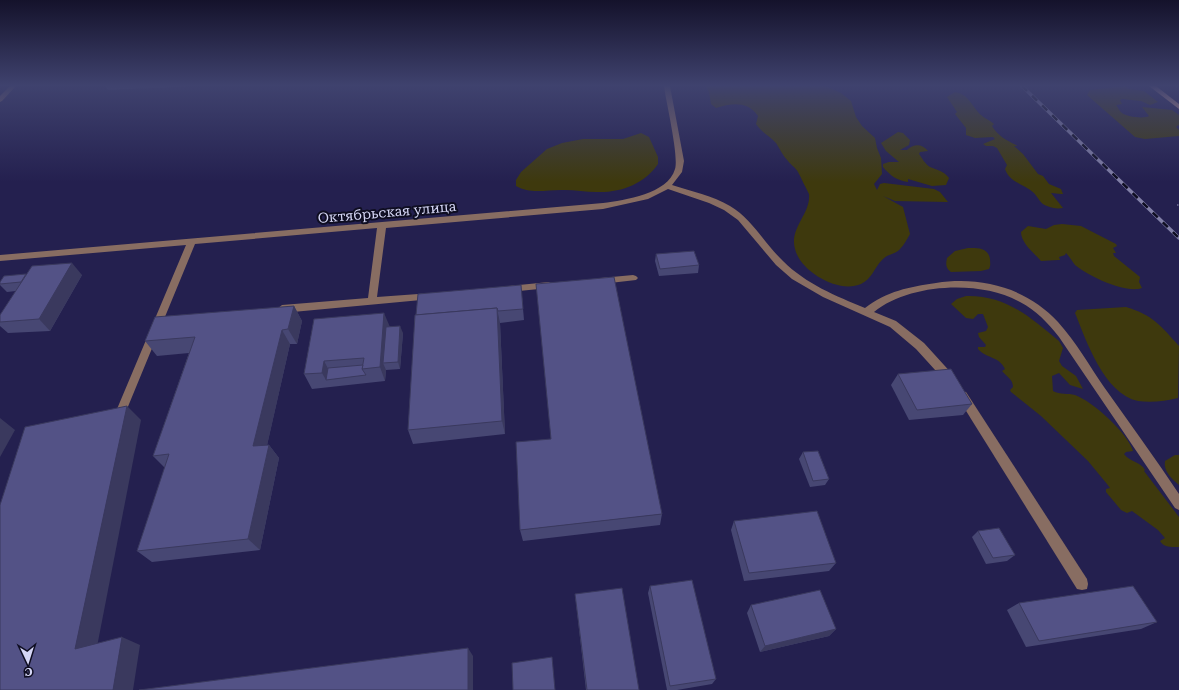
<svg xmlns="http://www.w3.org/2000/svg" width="1179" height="690" font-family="'Roboto Serif',serif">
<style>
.green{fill:#3e390d}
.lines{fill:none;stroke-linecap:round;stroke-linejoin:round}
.path{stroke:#5e5b85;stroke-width:2;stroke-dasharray:1.5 2.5;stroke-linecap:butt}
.minor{fill:#886d62;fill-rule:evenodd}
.major{fill:#e9b29b;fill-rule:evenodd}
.rail-casing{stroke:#8280a7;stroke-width:3.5}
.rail{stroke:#0f0e22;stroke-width:2.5;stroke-dasharray:7;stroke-linecap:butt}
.wall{fill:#474773}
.shaded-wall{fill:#3a395e}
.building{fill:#535286;stroke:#3a395e}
.labels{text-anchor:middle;stroke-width:4;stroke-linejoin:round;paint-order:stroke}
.street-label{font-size:14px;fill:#d5d6f5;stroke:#0f0e22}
</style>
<rect width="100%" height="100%" fill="#24204f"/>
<g class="green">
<path d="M 706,86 L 825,86 L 841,93 L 851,101 L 856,117 L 862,126 L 875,138 L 877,148 L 881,158 L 882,174 L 874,184 L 877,190 L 880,184 L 884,183 L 934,189 L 940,192 L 948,202 L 895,201 L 883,196 L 903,207 L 910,234 C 907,239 904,245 900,249 C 896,254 887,254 882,260 C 874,268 872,279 861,284 C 838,294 800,271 795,249 C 789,228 811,214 809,194 C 808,192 807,190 806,188 C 803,183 801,177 798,172 C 796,168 791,165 788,161 C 783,156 780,149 776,143 C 770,136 762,133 756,124 L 758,116 C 748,101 732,103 716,108 L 711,104 L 709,92 Z"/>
<path d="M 1126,86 L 1129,89 L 1144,91 L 1158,102 L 1150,105 L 1141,101 L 1122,99 L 1120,100 L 1122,104 L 1116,105 C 1118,107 1119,111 1122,113 C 1127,117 1144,119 1149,116 L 1142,107 L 1172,110 L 1179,115 L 1179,125 L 1177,126 L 1176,127 L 1179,130 L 1179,136 L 1145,139 L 1135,137 L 1087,95 L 1090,90 Z"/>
<path d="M 955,92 C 969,94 972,107 981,115 C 985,119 990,120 994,124 L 992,126 C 998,136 1006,140 1016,145 L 1017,146 L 1014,146 L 1023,154 L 1038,174 L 1043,176 L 1049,184 L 1061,189 L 1063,194 L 1061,194 L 1051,193 L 1063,208 C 1057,209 1052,208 1047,206 C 1040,204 1038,197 1034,193 C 1025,185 1009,182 1005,169 L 1007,165 L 997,148 L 993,146 L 986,146 L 983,144 L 995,139 L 993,137 L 975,138 L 966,135 L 966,128 L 955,114 L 957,112 L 947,97 Z"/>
<path d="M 898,132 L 903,133 L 910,140 L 909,145 L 900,150 L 907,150 C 913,144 922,143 928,151 L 920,152 L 919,154 C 922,158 925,164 930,167 C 937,170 944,171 949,178 L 946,185 L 932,186 L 908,179 L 908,182 C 896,180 891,176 883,167 L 883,164 L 889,162 L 899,162 L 886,151 L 881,143 Z"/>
<path d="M 641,133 L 649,137 L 658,157 L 658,164 C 644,184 621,193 596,192 C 586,192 575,190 565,190 C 549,189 531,195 516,186 L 516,180 L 521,172 L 547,149 L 562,143 L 583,139 L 623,139 Z"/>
<path d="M 1062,224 L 1081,226 L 1116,244 L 1117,246 L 1113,248 L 1116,253 L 1113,253 L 1114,256 L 1140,277 L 1139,282 L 1142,288 C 1126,294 1088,276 1075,265 C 1072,261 1069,256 1066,253 L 1065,255 L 1059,257 L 1060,260 L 1058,260 L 1041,261 C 1034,253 1021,243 1021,232 L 1028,226 L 1046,229 L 1054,225 Z"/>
<path d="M 968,248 C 977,248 988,247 990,259 C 990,263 991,265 989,269 L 981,271 L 951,272 C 945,268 946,263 947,258 L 955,251 Z"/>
<path d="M 966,296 C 1006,295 1030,317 1059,341 L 1063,348 L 1059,361 L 1062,366 L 1076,376 L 1083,389 L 1070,385 L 1059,373 L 1052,376 L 1053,391 C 1060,395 1068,393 1075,395 C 1092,401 1128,433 1133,451 L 1126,452 L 1124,454 C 1130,462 1141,462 1145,470 L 1144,471 L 1179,517 L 1179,547 C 1172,547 1164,548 1160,541 L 1165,538 L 1158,530 L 1132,511 L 1127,513 L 1121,510 L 1106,492 L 1106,489 L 1110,488 L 1107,484 L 1088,461 L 1041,416 L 1011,392 L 1010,390 L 1013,387 C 1013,379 1006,376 1002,371 L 1005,369 C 999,356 987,359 978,349 L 978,347 L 985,347 L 986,345 L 979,337 L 978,333 L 986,331 L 988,327 L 983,314 L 978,314 L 973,319 L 966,318 L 951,304 L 957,299 Z"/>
<path d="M 1126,307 C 1153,315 1161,326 1179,346 L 1178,398 C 1166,401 1151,403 1138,401 C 1104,394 1086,340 1075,313 L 1077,310 Z"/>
<path d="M 1175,455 L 1179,455 L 1179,485 C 1172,479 1163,471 1165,461 Z"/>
</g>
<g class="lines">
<g class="path">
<path d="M 1176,86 L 1179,89"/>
<path d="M 1177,205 L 1179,205"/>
</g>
<g class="minor">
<path d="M 10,86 L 16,86 L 2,101 L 0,102 L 0,96 Z"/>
<path d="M 664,86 L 670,86 L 684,161 L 682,172 L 672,185 C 691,191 713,196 730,206 C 752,219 765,244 783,261 C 806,284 836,296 865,308 C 887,291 909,287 936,283 C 981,276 1027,288 1058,322 C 1076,342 1089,365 1104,387 C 1129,422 1155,458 1179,494 L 1179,510 L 1175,508 L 1059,337 C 1048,323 1036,310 1020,302 C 981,280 910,283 874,312 L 896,321 L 924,343 L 954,376 L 955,379 L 954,382 L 950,383 L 946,382 L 916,349 L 890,327 L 823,297 L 792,279 L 776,265 L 738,220 L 724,210 L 709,203 L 668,189 L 648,199 L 603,209 L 386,228 L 377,297 L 432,293 L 437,296 L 432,299 L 282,313 L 279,312 L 277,309 L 282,305 L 368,298 L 377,228 L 195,244 L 127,409 L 126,412 L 122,414 L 118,412 L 117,409 L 186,245 L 0,261 L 0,255 L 603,203 C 625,200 668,194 675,169 C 679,156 666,102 664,86 Z"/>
<path d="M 633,275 L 636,276 L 638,278 L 636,280 L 601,284 L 596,281 L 601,278 Z"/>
<path d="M 549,282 L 554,285 L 549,288 L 509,292 L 504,289 L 509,286 Z"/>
<path d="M 962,391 L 966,392 L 1087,579 L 1088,584 L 1087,589 L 1082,590 L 1077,589 L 958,398 L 957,395 L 958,392 Z"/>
</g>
<path class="major" d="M 1149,86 L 1156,86 L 1179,104 L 1179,109 Z"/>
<g class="rail-casing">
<path id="rail" d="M 1022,86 L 1179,238"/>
</g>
<use href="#rail" class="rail"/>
</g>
<g class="wall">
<path d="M 105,86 L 196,86 L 108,90 Z"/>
<path d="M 656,254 L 699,265 L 698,273 L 659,276 L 655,261 Z"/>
<path d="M 26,274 L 82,275 L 50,331 L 8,333 L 0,326 L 0,315 L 16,291 L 7,292 L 0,285 L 0,282 Z"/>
<path d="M 522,297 L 524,320 L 500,323 L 505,434 L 413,444 L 408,430 L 415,315 Z"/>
<path d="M 294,306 L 302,321 L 297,344 L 290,344 L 267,445 L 269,445 L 279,458 L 260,550 L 152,562 L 137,551 L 165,468 L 153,456 L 189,353 L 157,356 L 145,341 Z"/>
<path d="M 314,319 L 389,326 L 403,333 L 400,369 L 386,370 L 385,381 L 312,389 L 304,374 Z"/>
<path d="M 898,374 L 972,404 L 963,415 L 909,420 L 891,385 Z"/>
<path d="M 803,452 L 829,479 L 825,485 L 810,487 L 799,459 Z"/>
<path d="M 662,514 L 660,525 L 523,541 L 520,530 Z"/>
<path d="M 734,521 L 836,563 L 829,571 L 744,581 L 731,530 Z"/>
<path d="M 978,531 L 1015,555 L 1007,561 L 986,564 L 972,537 Z"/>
<path d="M 650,586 L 716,679 L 712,684 L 677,690 L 667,690 L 648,593 Z"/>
<path d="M 575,594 L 639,690 L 586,690 Z"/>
<path d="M 1019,603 L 1157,622 L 1141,629 L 1026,647 L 1007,610 Z"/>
<path d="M 751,605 L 836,629 L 829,636 L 760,652 L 747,613 Z"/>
</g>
<g class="shaded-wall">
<path d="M 72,263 L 82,275 L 50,331 L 39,319 Z"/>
<path d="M 294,306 L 302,321 L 297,344 L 288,329 Z"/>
<path d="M 497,308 L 500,323 L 505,434 L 502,421 Z"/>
<path d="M 384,313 L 390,327 L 383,363 L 386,370 L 385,381 L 380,367 Z"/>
<path d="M 400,326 L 403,333 L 400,369 L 398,362 Z"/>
<path d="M 282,330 L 290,344 L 264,459 L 253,446 Z"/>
<path d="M 324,361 L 332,376 L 326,380 L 322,373 Z"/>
<path d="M 127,406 L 141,420 L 95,657 L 75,649 Z"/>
<path d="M 0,418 L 15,430 L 0,457 Z"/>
<path d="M 269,445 L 279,458 L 260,550 L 248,539 Z"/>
<path d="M 836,629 L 829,636 L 760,652 L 765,646 Z"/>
<path d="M 122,637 L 140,645 L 133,690 L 113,690 Z"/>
<path d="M 468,648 L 473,656 L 473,690 L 468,690 Z"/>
</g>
<g class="building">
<path d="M 694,251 L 699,265 L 660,269 L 656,254 Z"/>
<path d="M 72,263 L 39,319 L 0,322 L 0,315 L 32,266 Z"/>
<path d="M 26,274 L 21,282 L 0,284 L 0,282 L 4,276 Z"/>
<path d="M 614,277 L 662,514 L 520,530 L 516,442 L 551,439 L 536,284 Z"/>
<path d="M 521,285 L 523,309 L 498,311 L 497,308 L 416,315 L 418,294 Z"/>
<path d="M 294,306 L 288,329 L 282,330 L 253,446 L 269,445 L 248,539 L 137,551 L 169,454 L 153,456 L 195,337 L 145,341 L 155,317 Z"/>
<path d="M 497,308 L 502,421 L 408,430 L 415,315 Z"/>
<path d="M 384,313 L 380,367 L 362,369 L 364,358 L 324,361 L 322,373 L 304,374 L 314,319 Z"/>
<path d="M 400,326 L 398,362 L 383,363 L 386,327 Z"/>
<path d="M 363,365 L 362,369 L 366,375 L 326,380 L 328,368 Z"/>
<path d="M 951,369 L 972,404 L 917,410 L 898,374 Z"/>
<path d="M 127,406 L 75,649 L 122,637 L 113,690 L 0,690 L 0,505 L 25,427 Z"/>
<path d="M 818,451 L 829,479 L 813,481 L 803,452 Z"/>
<path d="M 817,511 L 836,563 L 749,573 L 734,521 Z"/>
<path d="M 999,528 L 1015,555 L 993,558 L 978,531 Z"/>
<path d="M 692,580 L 716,679 L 670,686 L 650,586 Z"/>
<path d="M 1133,586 L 1157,622 L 1039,641 L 1019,603 Z"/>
<path d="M 622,588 L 639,690 L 587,690 L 575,594 Z"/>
<path d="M 820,590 L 836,629 L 765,646 L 751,605 Z"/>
<path d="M 468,648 L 468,690 L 139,690 Z"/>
<path d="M 552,657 L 555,690 L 513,690 L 512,663 Z"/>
</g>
<linearGradient id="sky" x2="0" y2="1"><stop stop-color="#14122b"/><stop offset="0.47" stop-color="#3f426e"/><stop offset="1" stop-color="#3f426e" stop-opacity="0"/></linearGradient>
<rect width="1179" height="182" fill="url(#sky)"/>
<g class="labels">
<g class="street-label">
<text transform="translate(387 212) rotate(-5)" y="5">Октябрьская улица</text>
</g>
</g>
<g transform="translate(28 662) rotate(176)" stroke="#0f0e22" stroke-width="3" paint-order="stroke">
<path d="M0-3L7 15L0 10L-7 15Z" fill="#d5d6f5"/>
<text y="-6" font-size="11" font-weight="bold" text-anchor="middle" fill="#d5d6f5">С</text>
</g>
</svg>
